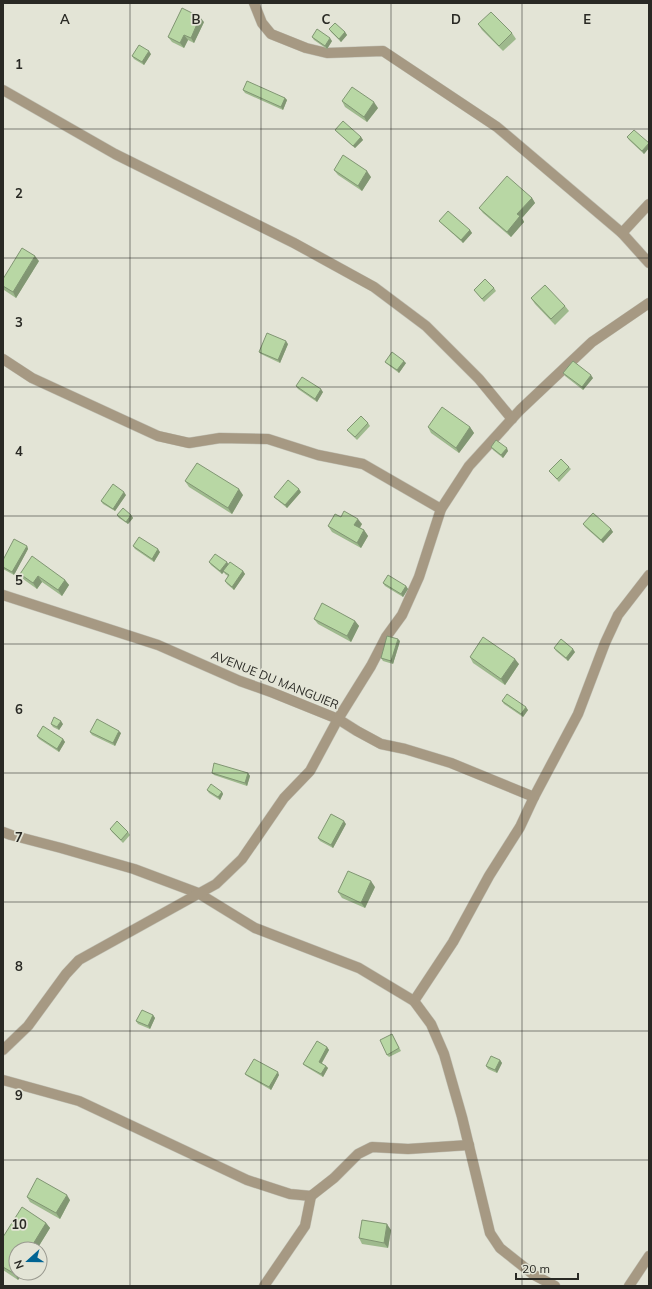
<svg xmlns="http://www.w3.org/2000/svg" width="652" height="1289" viewBox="0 0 652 1289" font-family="Mulish,sans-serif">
<rect width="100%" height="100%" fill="#e3e4d6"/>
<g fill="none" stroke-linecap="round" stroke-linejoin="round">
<!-- minor casing -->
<g stroke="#c2c2b6" stroke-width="11">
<g id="minor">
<polyline points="254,3 262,23 271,34 306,48 327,53 383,51 497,127 622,233 649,263"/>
<polyline points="3,90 115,154 294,243 374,287 426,326 479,379 512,419"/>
<polyline points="622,233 649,204"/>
<polyline points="3,359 32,378 158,436 189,443 220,438 268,439 318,455 363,464 441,509"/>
<polyline points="3,595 158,645 240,681 271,692 338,719 357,731 381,744 405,749 451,763 534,797"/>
<polyline points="3,832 11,835 61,848 134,869 198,893 255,928 359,968 414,1001 431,1024 444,1054 462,1117 490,1233 500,1248 534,1275 555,1286"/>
<polyline points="414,1001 453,942 489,876 520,827 534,797 578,714 605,643 618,615 649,575"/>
<polyline points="3,1050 28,1026 66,974 79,960 216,884 242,859 284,798 310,771 338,719 371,666 386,637 402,615 419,577 441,509 469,466 520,410 592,342 649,303"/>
<polyline points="3,1080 79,1101 247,1180 290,1194 311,1196 334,1178 358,1154 372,1147 408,1149 469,1145"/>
<polyline points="264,1286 305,1226 311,1196"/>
<polyline points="629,1286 649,1256"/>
</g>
</g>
<!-- minor -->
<use href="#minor" stroke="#a69983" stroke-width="10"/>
</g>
<!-- wall -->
<g fill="#9eb98d">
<polygon points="204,22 194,43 188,40 184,48 172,42 168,37"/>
<polygon points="478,24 512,33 516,39 503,51 482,30"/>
<polygon points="329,29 345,32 347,35 341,42 331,32"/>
<polygon points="312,37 332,41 327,49 314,40"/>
<polygon points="151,54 144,65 134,59 132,56"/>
<polygon points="243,90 285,98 287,100 283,110 245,93"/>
<polygon points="342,101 378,108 367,122 345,107"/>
<polygon points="335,130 361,137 363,140 355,148 337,132"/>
<polygon points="627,137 649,143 649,148 644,154 629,140"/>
<polygon points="334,170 371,177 362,191 338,175"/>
<polygon points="532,198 535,203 522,218 524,222 511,237 483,213 479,208"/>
<polygon points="439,221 470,230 472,233 463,243 441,223"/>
<polygon points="39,261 16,298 4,290 3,288 3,279"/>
<polygon points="494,288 496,291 484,302 474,290"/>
<polygon points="531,298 565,306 569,311 555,325 535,304"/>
<polygon points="288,344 280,363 261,354 259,352"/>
<polygon points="385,362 406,363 399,373 387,364"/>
<polygon points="563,373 593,378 583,390 565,376"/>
<polygon points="296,386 323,392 317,402 298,389"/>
<polygon points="368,423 370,426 357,440 347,430"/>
<polygon points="428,427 470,427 474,433 459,453 431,433"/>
<polygon points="491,447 508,451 503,458 493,450"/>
<polygon points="569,467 571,469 559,482 549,471"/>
<polygon points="185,481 243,495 232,514 189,487"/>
<polygon points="301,492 287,508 276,499 274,497"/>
<polygon points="126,495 115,511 103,504 101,501"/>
<polygon points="117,515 131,515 133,518 128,524 119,518"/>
<polygon points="341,517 362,524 360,528 364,530 368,536 361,548 332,532 328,526"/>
<polygon points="583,524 611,529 613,532 603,543 585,527"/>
<polygon points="27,546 28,549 14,575 3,569 3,560"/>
<polygon points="133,546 160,552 154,562 135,549"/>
<polygon points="209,562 228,564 243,571 245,574 234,590 227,584 225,581 228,576 225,574 224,572 222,574 211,565"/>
<polygon points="20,574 65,580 69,585 62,596 42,582 37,589 23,579"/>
<polygon points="383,583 406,586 408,589 403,597 385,586"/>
<polygon points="314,619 355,621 359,626 351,642 318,624"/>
<polygon points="400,641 393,664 383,661 381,658"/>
<polygon points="554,648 575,652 568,661 556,651"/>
<polygon points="470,657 519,664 505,685 473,663"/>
<polygon points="502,701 528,710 523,717 504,704"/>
<polygon points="51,724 63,724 59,730 53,727"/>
<polygon points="90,732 121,733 115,746 92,735"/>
<polygon points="37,736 63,739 65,742 59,752 39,739"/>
<polygon points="212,773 248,773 250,776 247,786 214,775"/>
<polygon points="207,790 222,792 223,794 220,800 209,793"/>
<polygon points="346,824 333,848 320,841 318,838"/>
<polygon points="110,829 128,832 130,835 123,843 112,832"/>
<polygon points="375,887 365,908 342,898 338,892"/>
<polygon points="153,1015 155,1018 150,1029 138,1024 136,1021"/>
<polygon points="392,1034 401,1051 389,1057 387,1055"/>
<polygon points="327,1047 329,1050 322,1063 328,1068 323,1077 305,1066 303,1064"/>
<polygon points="500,1060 502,1063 497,1073 488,1069 486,1066"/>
<polygon points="245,1074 279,1075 271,1090 247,1076"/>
<polygon points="27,1197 70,1200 60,1219 30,1202"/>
<polygon points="46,1223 50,1228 18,1280 3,1270 3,1237"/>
<polygon points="391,1230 388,1248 362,1244 359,1238"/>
</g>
<!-- shaded-wall -->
<g fill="#819673">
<polygon points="200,17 204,22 194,43 191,38"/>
<polygon points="345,32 347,35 341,42 339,39"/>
<polygon points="184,35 188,40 184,48 180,43"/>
<polygon points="330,38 332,41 327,49 325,46"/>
<polygon points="149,51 151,54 144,65 142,62"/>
<polygon points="285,98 287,100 283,110 281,107"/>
<polygon points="374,102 378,108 367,122 364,117"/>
<polygon points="361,137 363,140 355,148 353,146"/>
<polygon points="649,143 649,148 644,154 642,151"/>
<polygon points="367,171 371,177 362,191 358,186"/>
<polygon points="532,198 535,203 522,218 524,222 511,237 507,232 517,214"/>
<polygon points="470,230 472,233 463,243 461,240"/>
<polygon points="35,256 39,261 16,298 13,292"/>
<polygon points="286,341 288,344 280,363 278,360"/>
<polygon points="404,361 406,363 399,373 397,370"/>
<polygon points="591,375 593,378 583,390 582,387"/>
<polygon points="321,389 323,392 317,402 315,399"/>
<polygon points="470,427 474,433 459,453 456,448"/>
<polygon points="507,448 508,451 503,458 501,455"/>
<polygon points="239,489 243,495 232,514 228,508"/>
<polygon points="299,489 301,492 287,508 285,505"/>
<polygon points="124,492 126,495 115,511 113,509"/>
<polygon points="131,515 133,518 128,524 126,522"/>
<polygon points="358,519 362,524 358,530 354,525"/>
<polygon points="611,529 613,532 603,543 601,540"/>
<polygon points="364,530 368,536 361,548 357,543"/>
<polygon points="27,546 28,549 14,575 12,572"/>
<polygon points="158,549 160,552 154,562 152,559"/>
<polygon points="227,562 229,565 222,574 220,571"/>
<polygon points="243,571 245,574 234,590 232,587"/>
<polygon points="38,576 42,582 37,589 33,583"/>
<polygon points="65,580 69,585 62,596 58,590"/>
<polygon points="406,586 408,589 403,597 401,594"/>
<polygon points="355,621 359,626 351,642 347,636"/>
<polygon points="398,639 400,641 393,664 391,661"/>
<polygon points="573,649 575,652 568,661 566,658"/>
<polygon points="515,659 519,664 505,685 501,679"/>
<polygon points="526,707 528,710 523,717 521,714"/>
<polygon points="61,721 63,724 59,730 57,727"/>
<polygon points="119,731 121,733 115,746 113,743"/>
<polygon points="63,739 65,742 59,752 57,749"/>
<polygon points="248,773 250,776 247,786 245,783"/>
<polygon points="222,792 223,794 220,800 218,797"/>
<polygon points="344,821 346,824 333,848 331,845"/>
<polygon points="371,881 375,887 365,908 361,903"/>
<polygon points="153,1015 155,1018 150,1029 148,1026"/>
<polygon points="327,1047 329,1050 321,1064 319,1062"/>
<polygon points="500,1060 502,1063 497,1073 495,1070"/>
<polygon points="326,1066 328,1068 323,1077 321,1074"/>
<polygon points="278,1072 279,1075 271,1090 269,1087"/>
<polygon points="67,1195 70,1200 60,1219 56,1213"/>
<polygon points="46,1223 50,1228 37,1249 30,1249"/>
<polygon points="387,1224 391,1230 388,1248 384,1243"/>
<polygon points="16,1272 16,1273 23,1273 18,1280 15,1274"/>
</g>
<!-- building -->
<g fill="#b8d7a4" stroke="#819673">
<polygon points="182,8 200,17 191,38 184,35 180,43 168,37"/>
<polygon points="491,12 512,33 499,46 478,24"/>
<polygon points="335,23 345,32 339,39 329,29"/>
<polygon points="317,29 330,38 325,46 312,37"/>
<polygon points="139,45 149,51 142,62 132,56"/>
<polygon points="247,81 285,98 281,107 243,90"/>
<polygon points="352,87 374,102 364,117 342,101"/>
<polygon points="343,121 361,137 353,146 335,130"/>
<polygon points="634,130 649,143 642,151 627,137"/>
<polygon points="343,155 367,171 358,186 334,170"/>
<polygon points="507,176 532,198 517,214 520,216 507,232 479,208"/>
<polygon points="448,211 470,230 461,240 439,221"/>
<polygon points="22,248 35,256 13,292 3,286 3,279"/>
<polygon points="485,279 494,288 482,299 474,290"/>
<polygon points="545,285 565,306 551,319 531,298"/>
<polygon points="267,333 286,341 278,360 259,352"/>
<polygon points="392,352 404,361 397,370 385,362"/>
<polygon points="573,361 591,375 582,387 563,373"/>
<polygon points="302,377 321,389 315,399 296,386"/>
<polygon points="442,407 470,427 456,448 428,427"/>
<polygon points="361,416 368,423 355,437 347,430"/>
<polygon points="496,440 507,448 501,455 491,447"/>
<polygon points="561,459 569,467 557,479 549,471"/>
<polygon points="197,463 239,489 228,508 185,481"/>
<polygon points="288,480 299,489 285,505 274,497"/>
<polygon points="113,484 124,492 113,509 101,501"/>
<polygon points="123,508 131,515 126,522 117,515"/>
<polygon points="344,511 358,519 354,525 364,530 357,543 328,526 335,514 341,517"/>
<polygon points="593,513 611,529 601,540 583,524"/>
<polygon points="139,537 158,549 152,559 133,546"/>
<polygon points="14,539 27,546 12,572 3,567 3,560"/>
<polygon points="215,554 227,562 220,571 209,562"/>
<polygon points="32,556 65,580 58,590 38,576 33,583 20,574"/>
<polygon points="230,562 243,571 232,587 225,581 229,575 223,571"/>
<polygon points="388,575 406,586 401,594 383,583"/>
<polygon points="322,603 355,621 347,636 314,619"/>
<polygon points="387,636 398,639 391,661 381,658"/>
<polygon points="483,637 515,659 501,679 470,657"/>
<polygon points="561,639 573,649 566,658 554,648"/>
<polygon points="507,694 526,707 521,714 502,701"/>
<polygon points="54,717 61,721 57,727 51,724"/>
<polygon points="97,719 119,731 113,743 90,732"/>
<polygon points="43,726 63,739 57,749 37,736"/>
<polygon points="214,763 248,773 245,783 212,773"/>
<polygon points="211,784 222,792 218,797 207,790"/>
<polygon points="331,814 344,821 331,845 318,838"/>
<polygon points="117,821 128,832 121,840 110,829"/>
<polygon points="348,871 371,881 361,903 338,892"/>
<polygon points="142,1010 153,1015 148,1026 136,1021"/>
<polygon points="392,1034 399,1048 387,1055 380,1040"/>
<polygon points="317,1041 327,1047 319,1062 326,1066 321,1074 303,1064"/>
<polygon points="491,1056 500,1060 495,1070 486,1066"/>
<polygon points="254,1059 278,1072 269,1087 245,1074"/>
<polygon points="37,1178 67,1195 56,1213 27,1197"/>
<polygon points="22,1207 46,1223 30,1249 16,1249 16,1272 15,1274 3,1267 3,1237"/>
<polygon points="362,1220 387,1224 384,1243 359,1238"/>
</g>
<!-- grid -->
<path fill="none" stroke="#292924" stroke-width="1" stroke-opacity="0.55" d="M130,3v1283M261,3v1283M391,3v1283M522,3v1283M3,129h646M3,258h646M3,387h646M3,516h646M3,644h646M3,773h646M3,902h646M3,1031h646M3,1160h646"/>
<g text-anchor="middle" stroke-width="3.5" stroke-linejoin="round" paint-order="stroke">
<!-- street labels -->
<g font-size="12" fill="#292924" stroke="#e3e4d6">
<text transform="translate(275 680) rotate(22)" y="4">AVENUE DU MANGUIER</text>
</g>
</g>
<g font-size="13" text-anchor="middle" font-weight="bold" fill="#292924" stroke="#e3e4d6" stroke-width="3.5" stroke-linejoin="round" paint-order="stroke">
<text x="65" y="24">A</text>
<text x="196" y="24">B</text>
<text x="326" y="24">C</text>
<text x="456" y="24">D</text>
<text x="587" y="24">E</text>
<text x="19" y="69">1</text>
<text x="19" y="198">2</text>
<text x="19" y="327">3</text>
<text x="19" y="456">4</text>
<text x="19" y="585">5</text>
<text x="19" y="714">6</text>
<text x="19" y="842">7</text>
<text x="19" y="971">8</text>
<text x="19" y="1100">9</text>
<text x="19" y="1229">10</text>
</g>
<!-- border -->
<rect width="652" height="1289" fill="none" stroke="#292924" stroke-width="8"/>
<!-- north arrow -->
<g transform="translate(28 1261) rotate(249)"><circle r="19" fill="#e3e4d6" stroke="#99998f"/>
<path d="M0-3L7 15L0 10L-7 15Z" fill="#006493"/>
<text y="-6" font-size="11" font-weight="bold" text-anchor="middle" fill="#292924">N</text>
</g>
<!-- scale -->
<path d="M516 1273v6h62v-6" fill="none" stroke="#292924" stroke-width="2"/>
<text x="522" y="1273" font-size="12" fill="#292924" stroke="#e3e4d6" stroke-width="3" paint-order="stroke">20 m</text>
</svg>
